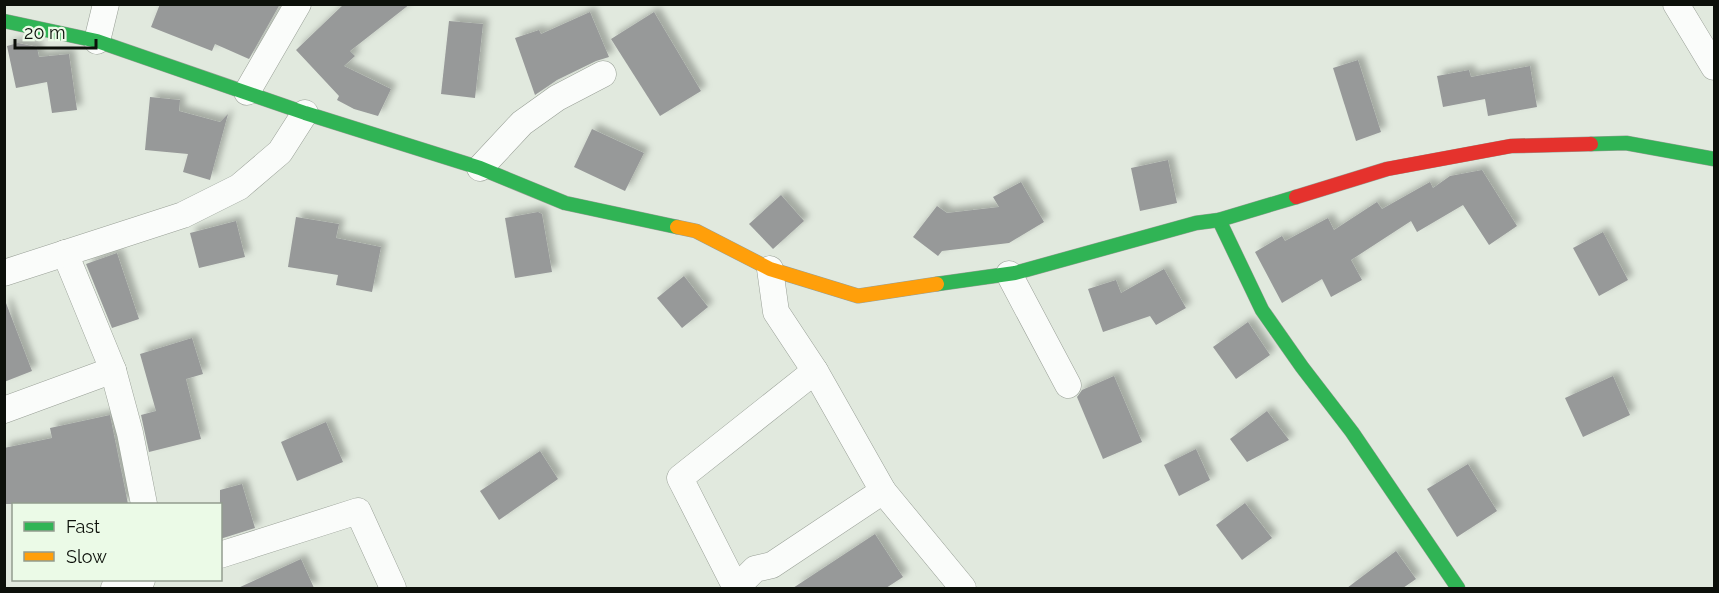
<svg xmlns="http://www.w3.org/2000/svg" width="1719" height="593" viewBox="0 0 1719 593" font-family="Raleway,sans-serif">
<defs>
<filter id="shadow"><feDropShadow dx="5.5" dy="-5.5" stdDeviation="3" flood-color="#0004"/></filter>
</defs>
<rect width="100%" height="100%" fill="#e1e9de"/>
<!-- building -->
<g fill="#979999" filter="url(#shadow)">
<polygon points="160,4 280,4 249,59 215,44 212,51 151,27"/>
<polygon points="344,4 410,4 350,51 355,56 344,66 391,89 378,116 354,109 337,100 339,96 296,50"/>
<polygon points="590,12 609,57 596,61 557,80 535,95 515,38 539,30 541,34"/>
<polygon points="654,12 701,91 660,116 611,39"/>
<polygon points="449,21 483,24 475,98 441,94"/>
<polygon points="18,43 37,47 39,57 69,54 77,110 52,113 47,82 16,88 7,46"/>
<polygon points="1358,60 1381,132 1356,141 1333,68"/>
<polygon points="1530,66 1537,107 1488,116 1485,99 1443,107 1437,76 1469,70 1471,77"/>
<polygon points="150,97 180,100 179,111 220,122 228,114 210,180 183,172 188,154 145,150"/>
<polygon points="592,129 644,153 625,191 574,167"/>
<polygon points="1168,160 1177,203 1140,211 1131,168"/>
<polygon points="1482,170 1517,226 1489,245 1463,205 1417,232 1411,221 1351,260 1362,280 1331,297 1322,279 1282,303 1255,252 1282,236 1285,241 1328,218 1334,230 1377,202 1382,209 1430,182 1433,188 1450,176"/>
<polygon points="1021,182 1044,222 1009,243 942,251 938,256 913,237 937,206 947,213 999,207 993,197"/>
<polygon points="781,195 804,221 773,249 749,224"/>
<polygon points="538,212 542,214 552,272 515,278 505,218"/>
<polygon points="296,217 339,224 336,238 381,247 372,292 336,285 338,275 288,267"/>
<polygon points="236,221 245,257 199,268 190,233"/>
<polygon points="1603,232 1628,280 1599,296 1573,248"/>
<polygon points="117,253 139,319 112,328 86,264"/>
<polygon points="1164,269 1186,308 1156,325 1150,316 1103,332 1088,289 1116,280 1121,293"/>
<polygon points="684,276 708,307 682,328 657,298"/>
<polygon points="4,303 6,303 32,371 4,382"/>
<polygon points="1248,322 1270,355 1236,379 1213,347"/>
<polygon points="192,338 203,374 186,379 201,439 149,452 141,415 156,411 140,354"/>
<polygon points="1114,376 1142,442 1103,459 1077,397 1082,390"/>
<polygon points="1613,376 1630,415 1583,437 1565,398"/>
<polygon points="1267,411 1289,440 1247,462 1230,439"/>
<polygon points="110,415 128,504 4,504 4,448 52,438 50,428"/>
<polygon points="326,422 343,462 297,481 281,442"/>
<polygon points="1196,449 1210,480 1179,496 1164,465"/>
<polygon points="540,451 558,479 499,520 480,491"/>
<polygon points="1468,464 1497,511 1457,537 1427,489"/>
<polygon points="242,484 255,528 220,539 220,490"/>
<polygon points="1245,503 1272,538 1242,560 1216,525"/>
<polygon points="875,534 903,577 886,588 793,588"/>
<polygon points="1396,551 1416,579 1403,588 1347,588"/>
<polygon points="301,559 314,588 238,588"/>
</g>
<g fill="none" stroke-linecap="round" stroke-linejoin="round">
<!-- street casing -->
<g stroke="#989f96" stroke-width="27">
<g id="street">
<polyline points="1676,4 1714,67"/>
<polyline points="97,41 106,4"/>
<polyline points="247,92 298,4"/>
<polyline points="480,168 522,123 557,98 603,74"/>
<polyline points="65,253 113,370 130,433 144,504"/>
<polyline points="770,269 776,312 815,371 883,491 963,588"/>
<polyline points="4,273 183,215 239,187 280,152 305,113"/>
<polyline points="1009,274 1068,385"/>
<polyline points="4,410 113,370"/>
<polyline points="220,555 358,511 393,588"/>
<polyline points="114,588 142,580"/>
<polyline points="736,588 680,478 815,371"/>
<polyline points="736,588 755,569 772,565 883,491"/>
</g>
</g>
<!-- fast casing -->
<g stroke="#989f96" stroke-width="15">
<g id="fast">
<polyline points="4,21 97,41 305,113 480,168 565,203 677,227"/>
<polyline points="1591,144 1626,143 1714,159"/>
<polyline points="1219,220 1262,310 1302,367 1352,432 1458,588"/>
<polyline points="937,284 1015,273 1196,223 1219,220 1296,197"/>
</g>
</g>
<!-- slow casing -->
<g stroke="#989f96" stroke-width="15">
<polyline id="slow" points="677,227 696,231 770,269 858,296 937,284"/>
</g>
<!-- jam casing -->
<g stroke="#989f96" stroke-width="15">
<polyline id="jam" points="1296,197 1387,169 1511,146 1591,144"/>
</g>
<!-- street -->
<use href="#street" stroke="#fafcfa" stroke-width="26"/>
<!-- fast -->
<use href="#fast" stroke="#30b455" stroke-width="14"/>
<!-- slow -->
<use href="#slow" stroke="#ff9f0a" stroke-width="14"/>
<!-- jam -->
<use href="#jam" stroke="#e5322d" stroke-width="14"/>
</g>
<!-- border -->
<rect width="1719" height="593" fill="none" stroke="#0c100a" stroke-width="12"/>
<!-- legend -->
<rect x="12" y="503" width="210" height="78" fill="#ebfae7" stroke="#929c8f" stroke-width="1.5"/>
<rect x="24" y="522" width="30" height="9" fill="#30b455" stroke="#929c8f" stroke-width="1.5"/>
<text x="66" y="533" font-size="18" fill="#0c100a">Fast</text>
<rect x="24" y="552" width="30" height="9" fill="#ff9f0a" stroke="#929c8f" stroke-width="1.5"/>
<text x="66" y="563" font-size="18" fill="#0c100a">Slow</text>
<!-- scale -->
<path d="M15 39v9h81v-9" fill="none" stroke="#0c100a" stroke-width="3"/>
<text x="24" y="39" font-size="18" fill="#0c100a" stroke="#ebfae7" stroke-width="4.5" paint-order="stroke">20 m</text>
</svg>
